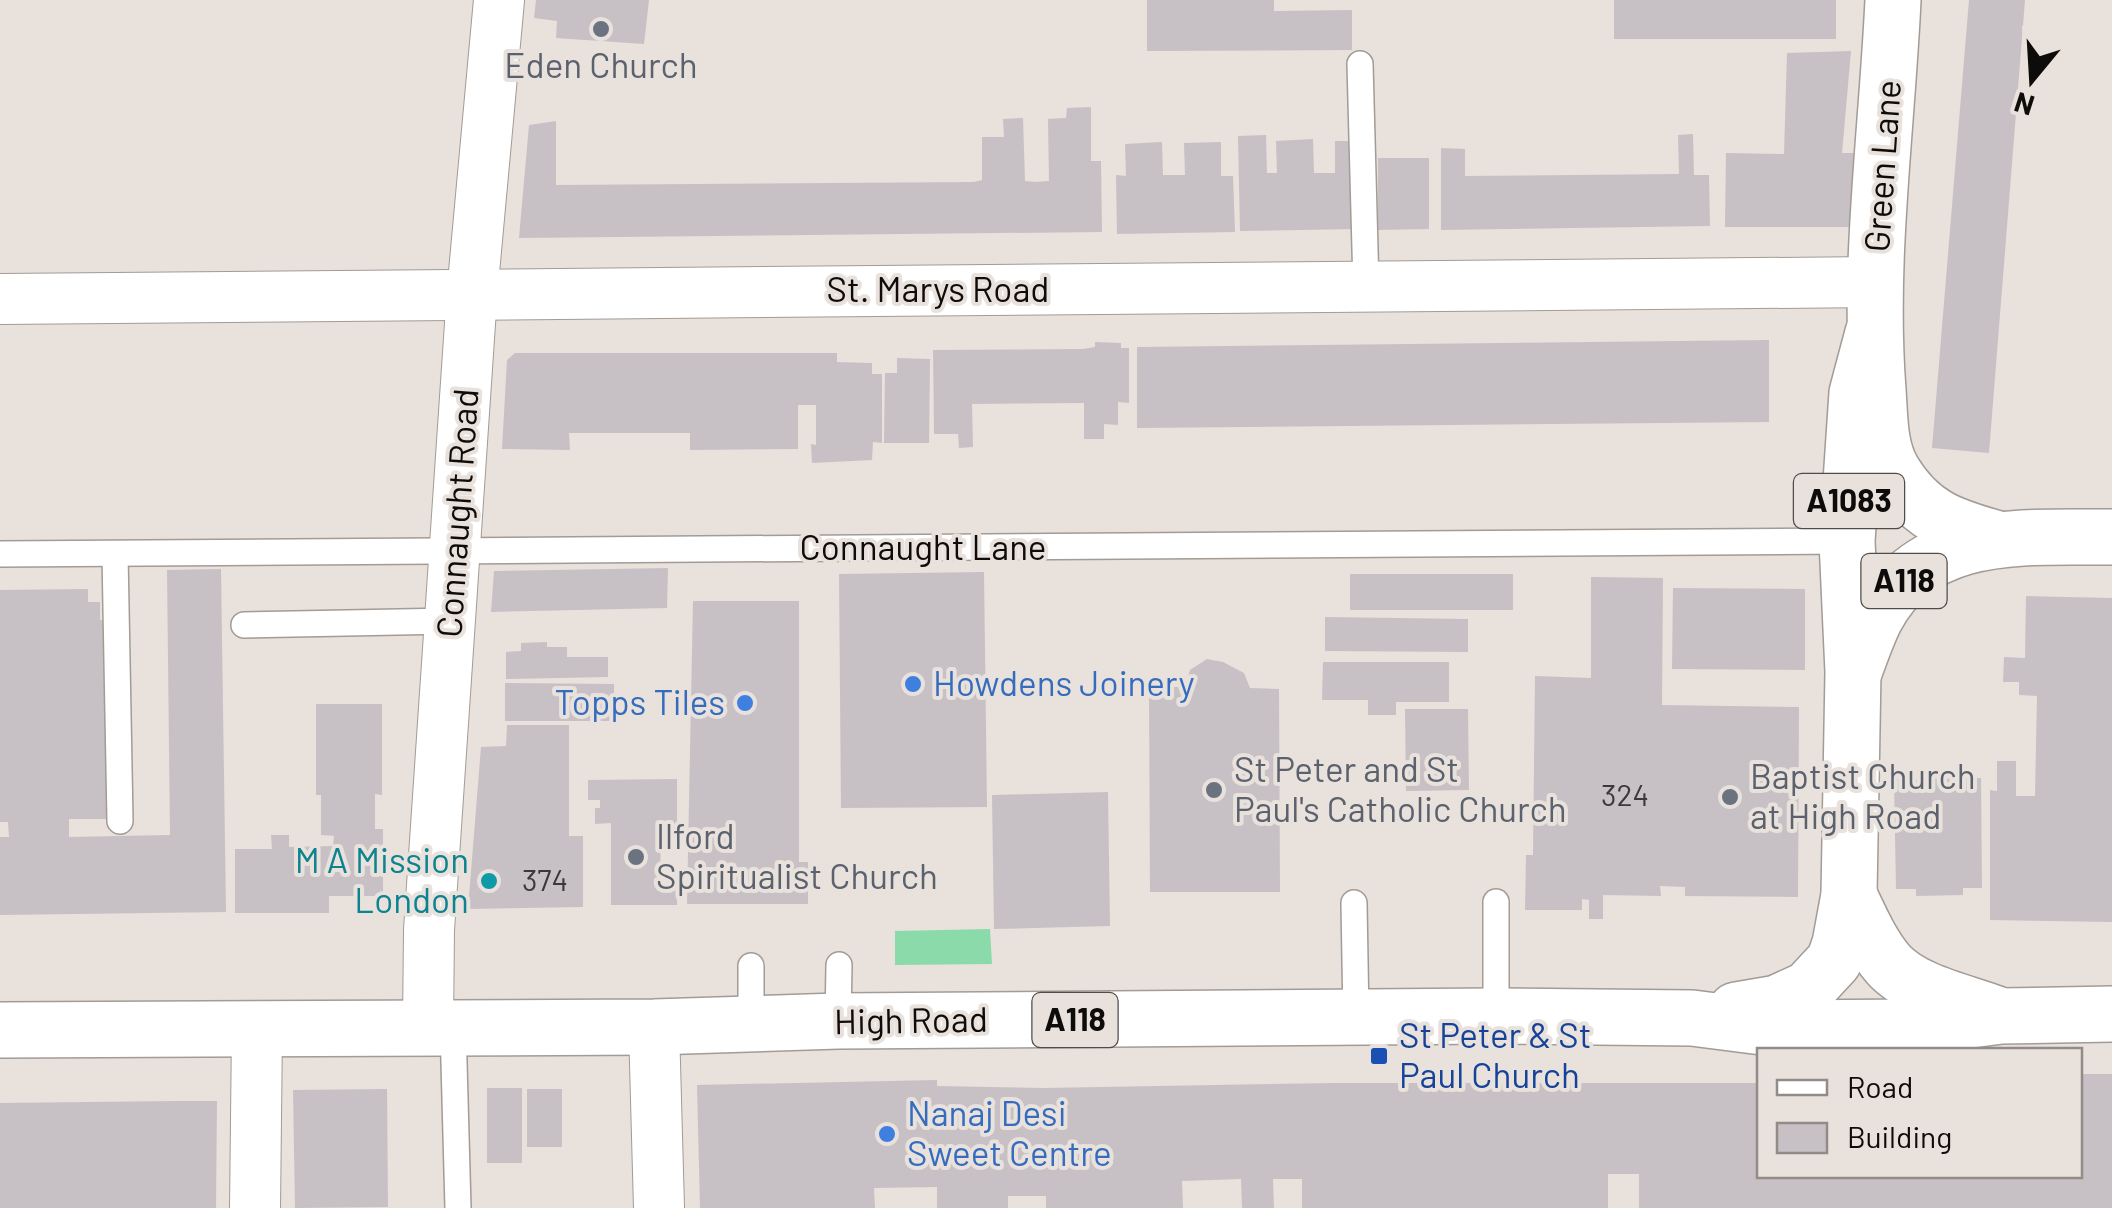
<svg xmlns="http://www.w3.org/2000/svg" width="2112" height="1208" viewBox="0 0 2112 1208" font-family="Barlow,sans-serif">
<rect width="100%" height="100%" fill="#e8e1dc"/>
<!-- green -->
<polygon fill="#8bdaa9" points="990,929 992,964 895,965 895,931"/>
<!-- building -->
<g fill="#c7c1c6">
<polygon points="536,0 649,0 644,44 556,38 557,21 534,18"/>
<polygon points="1147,0 1274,0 1274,11 1352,10 1352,50 1147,51"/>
<rect x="1614" y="0" width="222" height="39"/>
<polygon points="1969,0 2025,0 1989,453 1932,448"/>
<polygon points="1851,51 1842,153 1861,153 1857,227 1725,227 1726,153 1784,154 1787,53"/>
<polygon points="1091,107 1091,161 1101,161 1102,232 519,238 529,125 556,121 556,185 974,182 982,180 982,137 1004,137 1003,119 1023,118 1025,181 1035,182 1049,181 1048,119 1066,118 1067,108"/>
<polygon points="1693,134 1694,175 1709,175 1710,226 1441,230 1441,148 1465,149 1465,176 1679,174 1678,135"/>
<polygon points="1266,135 1267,173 1277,173 1276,141 1313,139 1314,173 1335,173 1335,141 1353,141 1356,229 1240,231 1238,136"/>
<polygon points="1162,142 1163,175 1185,175 1184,143 1221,142 1221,176 1233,176 1235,232 1117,234 1116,175 1126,176 1125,144"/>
<polygon points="1378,158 1429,158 1429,229 1378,230"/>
<polygon points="1769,340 1769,422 1137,428 1137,347"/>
<polygon points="1095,342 1121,343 1121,348 1129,348 1129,403 1118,402 1118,425 1104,424 1104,439 1084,439 1084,403 972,404 973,447 959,448 958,434 934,434 933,350 1083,349 1095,347"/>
<polygon points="515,353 837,353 837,362 872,363 872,374 882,374 882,443 873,442 872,460 812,463 811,444 816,445 816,405 798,405 798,449 690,450 690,433 569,433 570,450 502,449 507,360"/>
<polygon points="897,358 930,359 929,443 884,443 885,373 897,373"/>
<polygon points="668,568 667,608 491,612 494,571"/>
<polygon points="221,569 226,912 0,915 0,837 9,837 8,822 0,822 0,590 88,589 88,602 100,602 100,620 106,620 108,819 69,819 69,837 170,835 167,570"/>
<polygon points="984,572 987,807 841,808 839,574"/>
<rect x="1350" y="574" width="163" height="36"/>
<polygon points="1591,577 1663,578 1662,705 1799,707 1798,897 1685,896 1685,887 1660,886 1661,896 1603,895 1603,919 1589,919 1589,900 1582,899 1582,910 1525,910 1526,855 1533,855 1535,676 1591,678"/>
<polygon points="1673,588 1805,589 1805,670 1672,669"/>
<polygon points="2026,596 2112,598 2112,922 1990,920 1990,790 1997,791 1997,761 2016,761 2016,796 2035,796 2037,696 2019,695 2019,682 2003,682 2004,657 2025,658"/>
<polygon points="693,601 799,601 799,862 808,862 808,904 687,904"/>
<polygon points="1325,617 1468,619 1468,652 1325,651"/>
<polygon points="547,642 547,647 567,647 567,657 608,657 608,677 506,679 506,652 521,651 521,643"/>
<polygon points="1207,659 1223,662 1244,673 1250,688 1279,689 1280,892 1150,892 1149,687 1185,687 1190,670"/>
<polygon points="1323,662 1449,662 1449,702 1396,702 1396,715 1368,715 1368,700 1322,700"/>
<polygon points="505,683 614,684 614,721 505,721"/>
<polygon points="316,704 382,704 382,795 375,794 375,829 383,829 383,896 329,896 329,913 235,913 235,849 272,849 271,835 289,835 289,847 333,846 334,836 321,835 321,795 316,795"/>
<polygon points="1405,709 1468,709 1469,790 1406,791"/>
<polygon points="507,725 569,725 569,836 583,836 583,907 468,909 481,747 506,746"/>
<polygon points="1981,778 1982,888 1963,888 1963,895 1916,896 1916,889 1896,889 1894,779"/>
<polygon points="677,779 677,824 661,824 660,890 677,889 677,905 611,905 611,823 595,824 595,808 600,808 600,800 588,800 588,780"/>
<polygon points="1108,792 1110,926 994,929 992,795"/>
<polygon points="2080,1074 2112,1074 2112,1208 1639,1208 1639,1174 1608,1174 1608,1208 1302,1208 1302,1179 1273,1179 1274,1208 1242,1208 1241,1179 1182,1181 1183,1208 1046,1208 1046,1196 1008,1196 1008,1208 937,1208 937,1187 874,1188 875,1208 700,1208 697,1085 937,1080 937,1086 1043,1088 1334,1083 1760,1083 1760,1176 2080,1176"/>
<rect x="487" y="1088" width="35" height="75"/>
<polygon points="387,1089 388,1207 295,1208 293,1090"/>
<rect x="527" y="1089" width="35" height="58"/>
<polygon points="177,1101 217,1101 216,1208 0,1208 0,1103"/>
</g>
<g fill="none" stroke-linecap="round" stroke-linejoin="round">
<!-- service casing -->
<g stroke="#a29b96" stroke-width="28">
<g id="service">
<polyline points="1360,64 1366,286"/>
<polyline points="0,554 1847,541"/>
<polyline points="115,554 120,821"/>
<polyline points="244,625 451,621"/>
<polyline points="1496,902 1496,1016"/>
<polyline points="1354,903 1356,1018"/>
<polyline points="751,966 751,1024"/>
<polyline points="838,1021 839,965"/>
<polyline points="453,1026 458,1208"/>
</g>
</g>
<!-- minor casing -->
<g stroke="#a29b96" stroke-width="52">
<g id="minor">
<polyline points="0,299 1876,282"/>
<polyline points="428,1026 429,930 472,294 499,0"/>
<polyline points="654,1027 659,1208"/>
<polyline points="255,1208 257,1030"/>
</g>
</g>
<!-- primary casing -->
<g stroke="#a29b96" stroke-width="58">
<g id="primary">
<path d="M1893,0c-6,129 -25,261 -15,390 2,27 1,58 15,81 27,45 58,55 105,68"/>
<path d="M1855,669c6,-16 12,-34 20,-50 49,-93 149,-81 237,-82"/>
<path d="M1849,895c11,23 22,49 39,69 24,27 73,37 106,49"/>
<polyline points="1736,1010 1777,1003 1808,989 1834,961 1840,944 1849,895 1853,672 1847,541 1857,393 1873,333"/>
<polyline points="0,1030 654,1027 838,1021 1496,1016 1692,1018 1770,1028 1918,1027 2001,1016 2112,1014"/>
</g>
</g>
<!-- service -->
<use href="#service" stroke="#fff" stroke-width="25"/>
<!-- minor -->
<use href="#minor" stroke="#fff" stroke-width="50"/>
<!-- primary -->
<use href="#primary" stroke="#fff" stroke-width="55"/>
</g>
<!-- markers -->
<g fill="#6b7280" stroke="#e8e1dc" stroke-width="4">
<circle cx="601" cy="29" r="10"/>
<circle cx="1214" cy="790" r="10"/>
<circle cx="1730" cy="797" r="10"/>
<circle cx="636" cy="857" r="10"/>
</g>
<g fill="#3f7fe0" stroke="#e8e1dc" stroke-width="4">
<circle cx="913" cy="684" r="10"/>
<circle cx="745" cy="703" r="10"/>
<circle cx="887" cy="1134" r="10"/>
</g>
<circle fill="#0f9aa8" stroke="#e8e1dc" stroke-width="4" cx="489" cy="881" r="10"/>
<rect fill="#1a4fb4" stroke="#e8e1dc" stroke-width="4" x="1369" y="1046" width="20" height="20" rx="5"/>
<g text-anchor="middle" stroke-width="8" stroke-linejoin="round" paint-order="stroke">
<!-- number labels -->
<g font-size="30" fill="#3c3939">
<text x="1625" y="806">324</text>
<text x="545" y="891">374</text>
</g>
<!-- shield labels -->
<g fill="#e8e1dc" stroke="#4f4c49" stroke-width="2.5">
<rect x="1794" y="474" width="110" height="54" rx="8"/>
<rect x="1861.5" y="554" width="85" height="54" rx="8"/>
<rect x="1032.5" y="993" width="85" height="54" rx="8"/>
</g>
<g font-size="32" font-weight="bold" fill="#0e0c0a">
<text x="1849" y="512">A1083</text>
<text x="1904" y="592">A118</text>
<text x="1075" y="1031">A118</text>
</g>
<!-- worship labels -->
<g font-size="35" fill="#5b616d" stroke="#e8e1dc" text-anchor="start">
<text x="601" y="78" text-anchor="middle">Eden Church</text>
<text x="1234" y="782">St Peter and St<tspan x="1234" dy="40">Paul's Catholic Church</tspan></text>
<text x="1750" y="789">Baptist Church<tspan x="1750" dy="40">at High Road</tspan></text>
<text x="656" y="849">Ilford<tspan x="656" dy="40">Spiritualist Church</tspan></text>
</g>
<!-- street labels -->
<g font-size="35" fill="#0e0c0a" stroke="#e8e1dc">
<text transform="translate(1883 166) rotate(-86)" y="12">Green Lane</text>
<text x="938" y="302">St. Marys Road</text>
<text transform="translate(458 513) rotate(-86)" y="12">Connaught Road</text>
<text x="923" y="560">Connaught Lane</text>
<text transform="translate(911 1021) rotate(-1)" y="12">High Road</text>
</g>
<!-- shop labels -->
<g font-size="35" fill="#366cbe" stroke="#e8e1dc" text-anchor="start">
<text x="933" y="696">Howdens Joinery</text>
<text x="725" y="715" text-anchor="end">Topps Tiles</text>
<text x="907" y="1126">Nanaj Desi<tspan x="907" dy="40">Sweet Centre</tspan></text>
</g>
<!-- culture labels -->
<g font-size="35" fill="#0d838f" stroke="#e8e1dc" text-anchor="end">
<text x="469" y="873">M A Mission<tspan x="469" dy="40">London</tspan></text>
</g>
<!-- transit labels -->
<g font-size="35" fill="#164399" stroke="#e8e1dc" text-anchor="start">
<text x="1399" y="1048">St Peter &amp; St<tspan x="1399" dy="40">Paul Church</tspan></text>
</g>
</g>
<!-- legend -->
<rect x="1757" y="1048" width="325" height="130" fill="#e8e1dc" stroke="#918c88" stroke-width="2.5"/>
<rect x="1777" y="1080" width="50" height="15" fill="#ffffff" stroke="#918c88" stroke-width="2.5"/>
<text x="1847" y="1098" font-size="30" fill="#0e0c0a">Road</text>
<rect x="1777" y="1123" width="50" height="30" fill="#c7c1c6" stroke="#918c88" stroke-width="2.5"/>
<text x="1847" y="1148" font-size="30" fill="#0e0c0a">Building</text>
<!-- north arrow -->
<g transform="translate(2032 80) rotate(198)" stroke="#e8e1dc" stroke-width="8" paint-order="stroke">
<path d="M0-8L18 38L0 25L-18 38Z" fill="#0e0c0a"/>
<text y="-15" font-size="28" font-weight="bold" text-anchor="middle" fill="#0e0c0a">N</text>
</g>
</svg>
